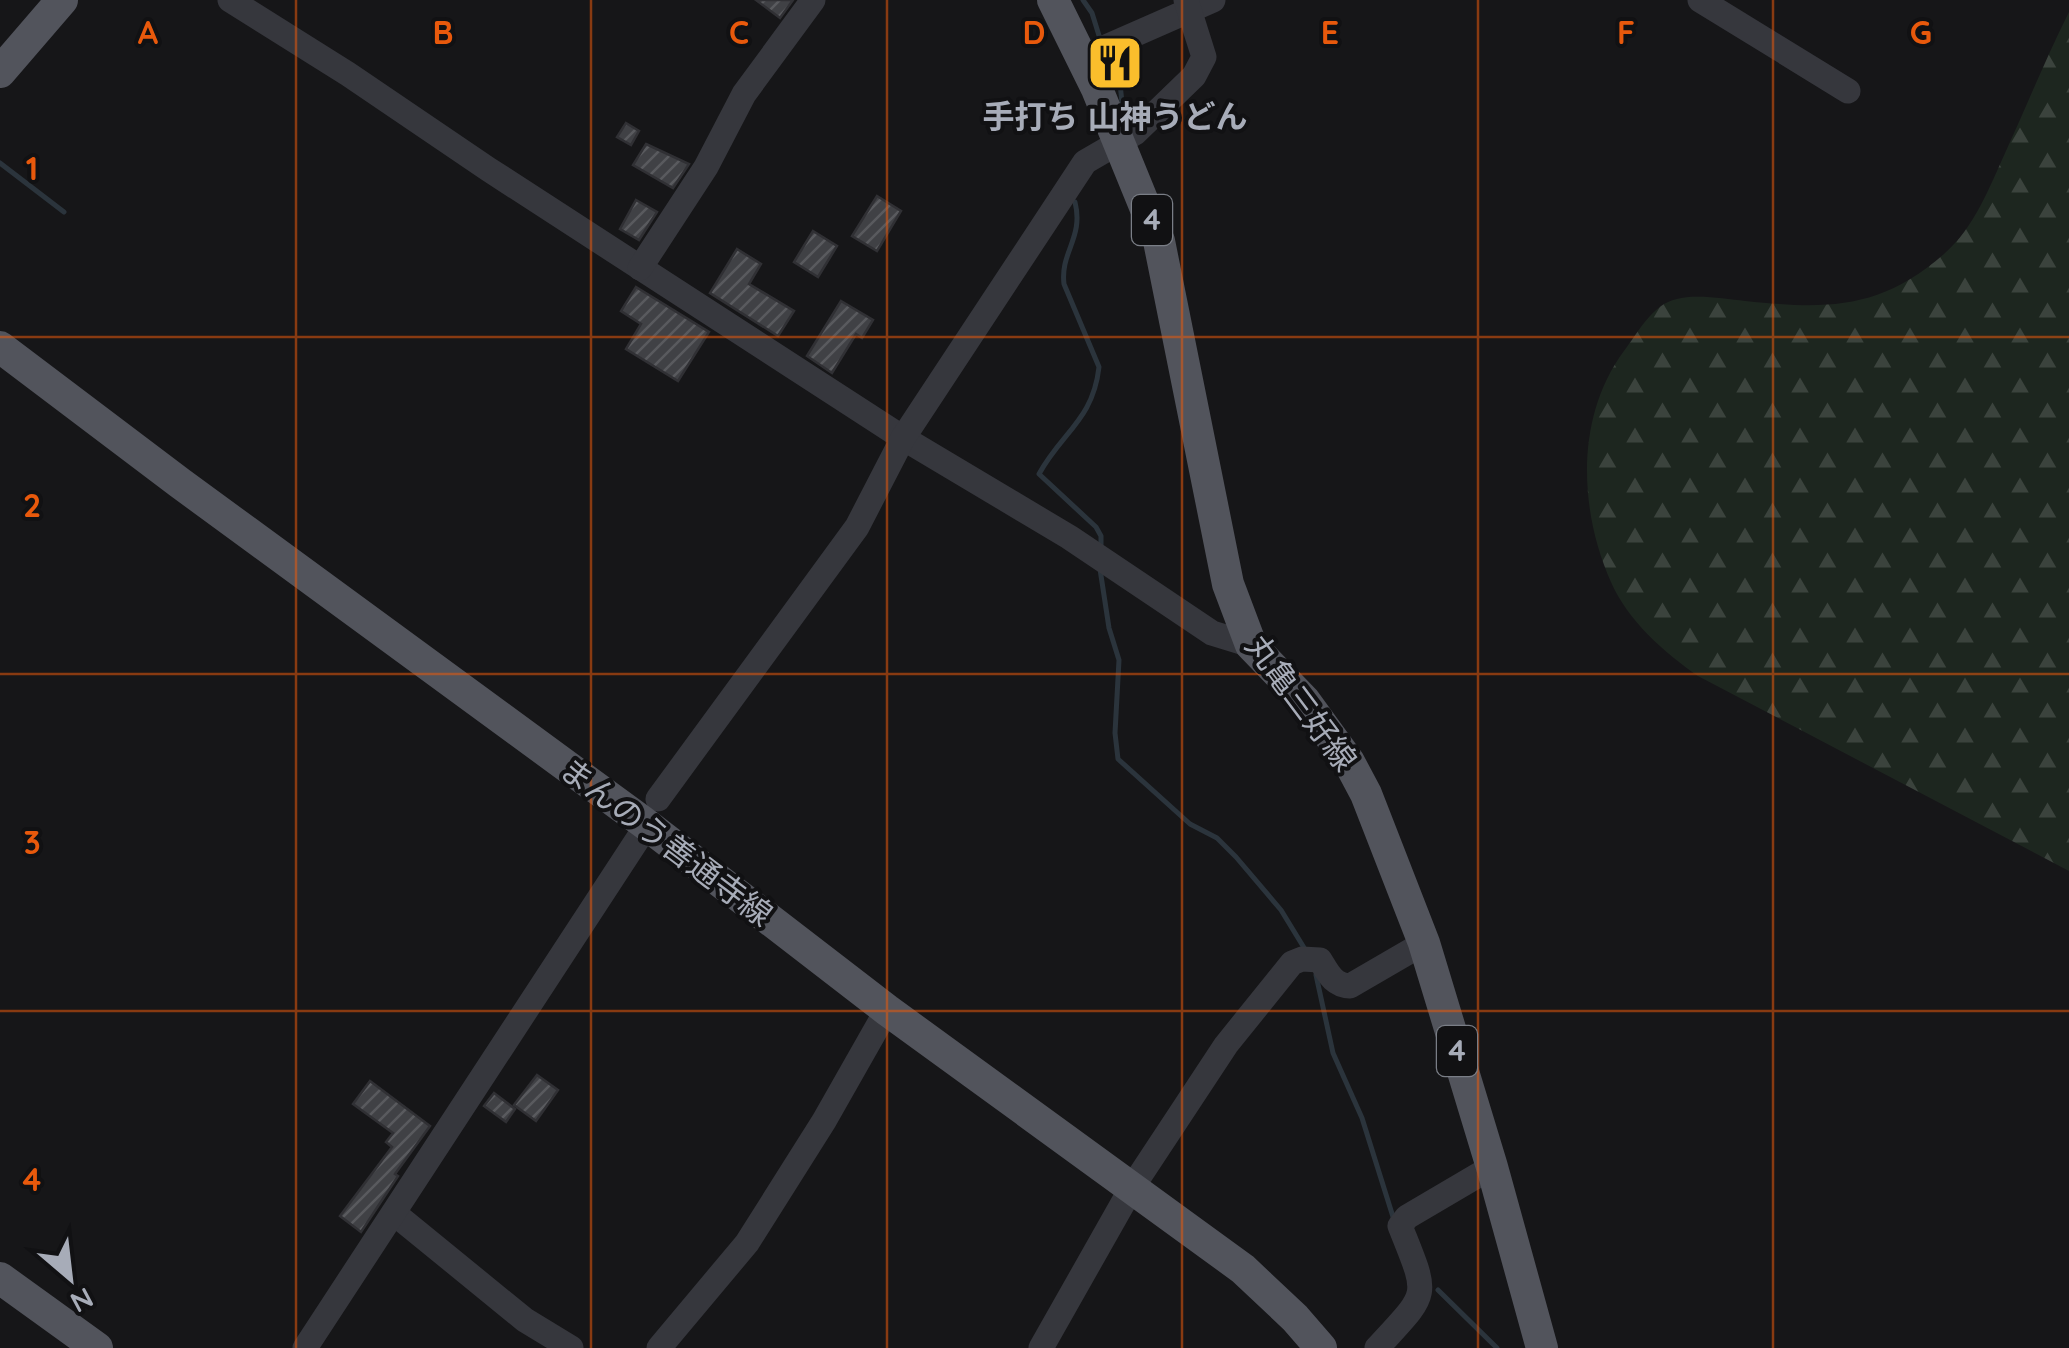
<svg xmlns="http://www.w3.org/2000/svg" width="2069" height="1348" viewBox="0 0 2069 1348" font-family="Quicksand,'Noto Sans JP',sans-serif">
<defs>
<pattern id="forest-firs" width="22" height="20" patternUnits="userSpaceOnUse" patternTransform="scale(2.5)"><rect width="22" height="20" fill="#1d261f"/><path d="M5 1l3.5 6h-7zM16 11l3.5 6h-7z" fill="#3b433d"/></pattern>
<pattern id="building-hatch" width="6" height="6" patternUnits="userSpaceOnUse" patternTransform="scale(2.5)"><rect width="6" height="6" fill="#404145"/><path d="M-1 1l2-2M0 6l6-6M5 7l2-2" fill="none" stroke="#595a5e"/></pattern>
</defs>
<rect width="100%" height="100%" fill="#161618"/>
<!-- forest -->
<path fill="url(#forest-firs)" d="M2069,12v859l-371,-195c-34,-24 -70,-55 -87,-94 -32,-72 -36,-165 13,-231 14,-18 28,-47 53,-52 20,-5 47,0 68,2 80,8 134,10 199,-47 31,-27 45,-66 62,-103 21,-46 40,-93 63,-139z"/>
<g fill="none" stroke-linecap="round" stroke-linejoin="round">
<!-- stream -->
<g stroke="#2b343c" stroke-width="5">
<polyline points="1083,0 1092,13 1101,42"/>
<polyline points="1108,57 1120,83 1123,113"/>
<polyline points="0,163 64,212"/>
<path d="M1075,202c9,36 -15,50 -11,82l35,83c-6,53 -37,65 -60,107l57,53 5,9v12"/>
<polyline points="1100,569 1109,628 1119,660 1115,733 1118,759 1190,824 1217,838 1236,857 1281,910 1306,951"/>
<polyline points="1316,975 1333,1053 1362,1118 1394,1220"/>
<polyline points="1438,1290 1497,1348"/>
</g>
</g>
<!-- building -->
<g fill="url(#building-hatch)" stroke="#303034" stroke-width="2.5">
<polygon points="756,0 793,0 780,18"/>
<polygon points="626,123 639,131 631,145 617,137"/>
<polygon points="646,144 689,164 673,188 633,165"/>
<polygon points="877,196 901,211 877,251 852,236"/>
<polygon points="636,200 657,212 639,240 620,229"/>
<polygon points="813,231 837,246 818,277 794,262"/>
<polygon points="737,249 761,264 749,284 794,311 778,336 710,293"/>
<polygon points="636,287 709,332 678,381 626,349 641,324 621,311"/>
<polygon points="841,301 873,320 862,338 856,334 832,373 807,356"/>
<polygon points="537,1075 558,1090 536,1121 514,1105"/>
<polygon points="370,1081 430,1126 395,1174 398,1176 361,1232 340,1216 392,1147 386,1142 393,1133 353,1104"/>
<polygon points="494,1093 515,1109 506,1122 484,1106"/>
</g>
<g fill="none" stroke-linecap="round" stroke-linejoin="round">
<!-- minor -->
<g stroke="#36373d" stroke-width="25">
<polyline points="230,0 348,74 488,169 903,438 1069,537 1212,633 1251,645"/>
<polyline points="1700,0 1848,91"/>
<polyline points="1081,58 1213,0"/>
<polyline points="640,268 706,167 744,94 813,0"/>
<polyline points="658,799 857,527 903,438 1085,162 1135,133 1194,76 1204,57 1186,0"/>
<polyline points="395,1214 525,1320 571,1348"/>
<polyline points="305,1348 647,825"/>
<polyline points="659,1348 747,1243 824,1121 887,1010"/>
<path d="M1041,1348l90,-159 95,-144 66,-82 10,-4 18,1c8,13 13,25 30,26l74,-43"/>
<path d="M1377,1348c53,-58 52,-49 23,-122l7,-9 85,-50"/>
</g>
<!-- major -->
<g stroke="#52545c" stroke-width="32">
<polyline points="1053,0 1097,89 1159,241 1228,584 1251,645 1304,700 1349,762 1366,794 1424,943 1492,1167 1542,1348"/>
<polyline points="0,72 62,0"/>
<polyline points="0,347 180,483 647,825 887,1010 1243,1269 1295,1318 1321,1348"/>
<polyline points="0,1278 97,1348"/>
</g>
</g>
<!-- grid -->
<path fill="none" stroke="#e8590c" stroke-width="2.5" stroke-opacity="0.55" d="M296,0v1348M591,0v1348M887,0v1348M1182,0v1348M1478,0v1348M1773,0v1348M0,337h2069M0,674h2069M0,1011h2069"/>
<!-- icons -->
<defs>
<g id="restaurant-square" transform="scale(2.875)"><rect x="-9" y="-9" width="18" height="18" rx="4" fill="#fabe2c" stroke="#111113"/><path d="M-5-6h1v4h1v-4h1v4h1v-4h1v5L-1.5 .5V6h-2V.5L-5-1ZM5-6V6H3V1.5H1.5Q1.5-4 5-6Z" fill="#111"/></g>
</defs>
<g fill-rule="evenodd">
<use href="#restaurant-square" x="1115" y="63"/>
</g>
<g text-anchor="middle" stroke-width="8" stroke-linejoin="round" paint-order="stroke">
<!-- shield labels -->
<g fill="#111113" stroke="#7a7e86" stroke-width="2.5">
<rect x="1132" y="195" width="40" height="50" rx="8"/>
<rect x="1437" y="1026" width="40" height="50" rx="8"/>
</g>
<g font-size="30" font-weight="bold" fill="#a7acb8">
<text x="1152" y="230">4</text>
<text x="1457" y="1061">4</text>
</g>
<!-- poi labels -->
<g font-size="32" font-weight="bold" fill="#a7acb8" stroke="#111113">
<text x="1115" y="128">手打ち 山神うどん</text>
</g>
<!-- street labels -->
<g font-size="32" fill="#a7acb8" stroke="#111113">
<text transform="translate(1301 703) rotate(53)" y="11">丸亀三好線</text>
<text transform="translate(666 842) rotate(37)" y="11">まんのう善通寺線</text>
</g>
</g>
<g font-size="32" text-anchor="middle" font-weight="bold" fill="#e8590c" stroke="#111113" stroke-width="8" stroke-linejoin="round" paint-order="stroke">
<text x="148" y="44">A</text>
<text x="443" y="44">B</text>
<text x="739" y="44">C</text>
<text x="1034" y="44">D</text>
<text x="1330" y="44">E</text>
<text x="1626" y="44">F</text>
<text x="1921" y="44">G</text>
<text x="32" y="180">1</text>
<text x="32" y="517">2</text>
<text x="32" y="854">3</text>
<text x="32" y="1191">4</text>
</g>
<!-- north arrow -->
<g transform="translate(70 1278) rotate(152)" stroke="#111113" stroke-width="8" paint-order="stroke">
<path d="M0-8L18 38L0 25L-18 38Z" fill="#a7acb8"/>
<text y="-15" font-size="28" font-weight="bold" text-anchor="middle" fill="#a7acb8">N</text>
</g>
</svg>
